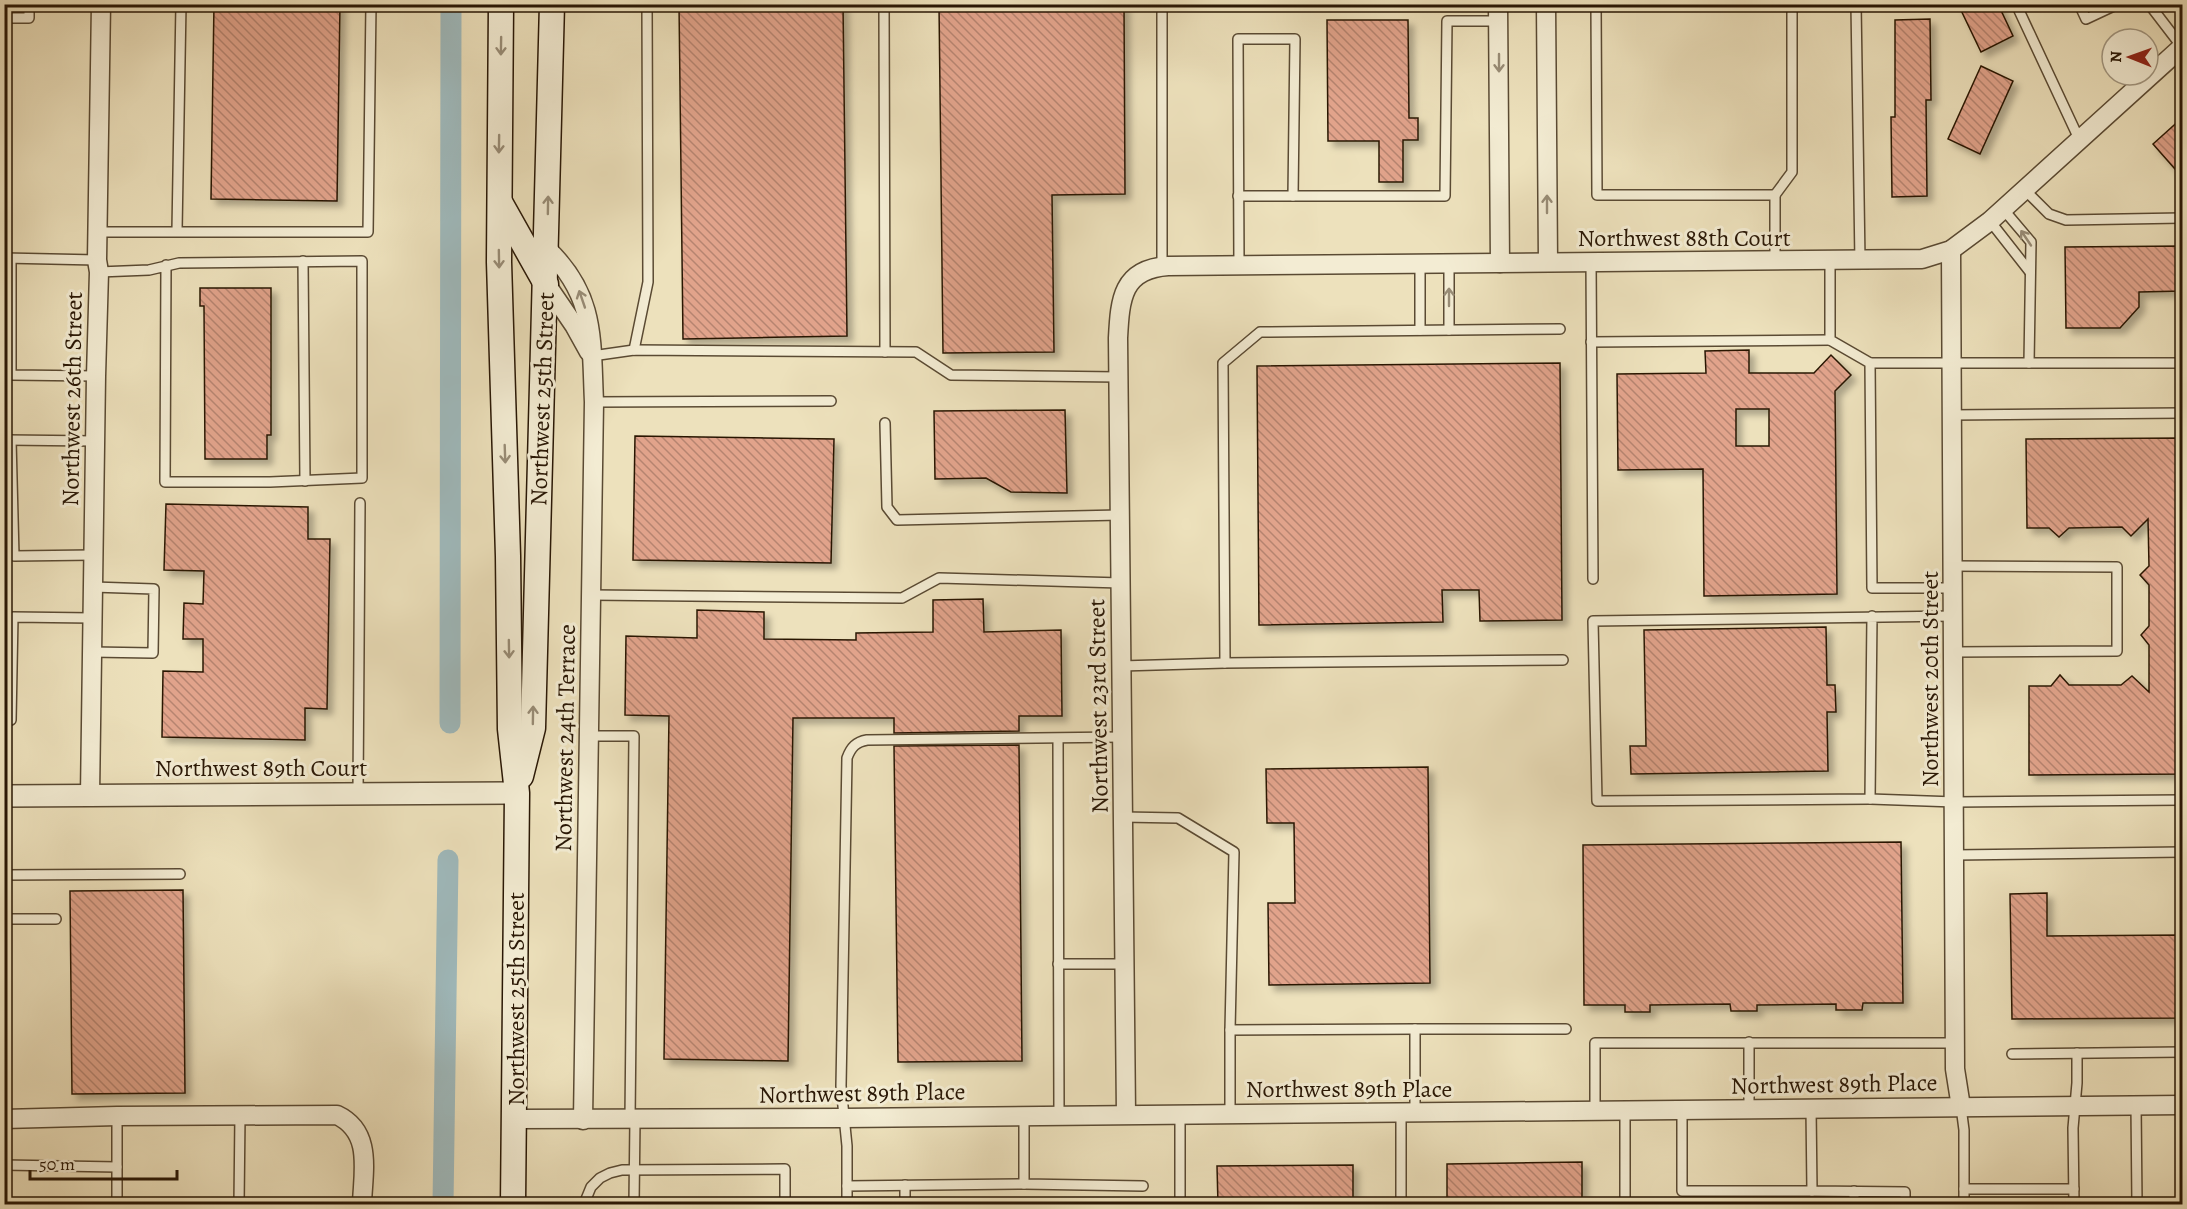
<svg xmlns="http://www.w3.org/2000/svg" width="2187" height="1209" viewBox="0 0 2187 1209" font-family="Alegreya,serif">
<defs>
<pattern id="building-back-hatch" width="6" height="6" patternUnits="userSpaceOnUse" patternTransform="scale(1.5)"><rect width="6" height="6" fill="#e1a38b"/><path d="M-1 5l2 2M0 0l6 6M5-1l2 2" fill="none" stroke="#b68470"/></pattern>
<filter id="shadow"><feDropShadow dx="5.5" dy="5.5" stdDeviation="3" flood-color="#0004"/></filter>
</defs>
<rect width="100%" height="100%" fill="#ede1bc"/>
<filter id="stains"><feTurbulence type="fractalNoise" baseFrequency=".00333" numOctaves="4"/><feColorMatrix values="0 0 0 0 .2 0 0 0 0 .09 0 0 0 0 .02 0 0 0 .5 -.17"/></filter>
<radialGradient id="worn" r=".72"><stop offset=".6" stop-color="#630" stop-opacity="0"/><stop offset="1" stop-color="#630" stop-opacity=".3"/></radialGradient>
<g fill="none" stroke-linecap="round" stroke-linejoin="round">
<!-- canal -->
<g stroke="#9fbabd" stroke-width="21">
<polyline points="450,723 451,4"/>
<polyline points="443,1204 448,860"/>
</g>
</g>
<!-- building -->
<g fill="url(#building-back-hatch)" stroke="#291705" stroke-width="1.5" fill-rule="evenodd" filter="url(#shadow)">
<polygon points="214,4 340,4 337,201 211,199"/>
<polygon points="679,4 843,4 847,336 683,339"/>
<polygon points="939,4 1124,4 1125,194 1052,195 1054,352 943,353"/>
<polygon points="1958,4 1998,4 2013,36 1981,52"/>
<polygon points="1930,19 1931,100 1926,100 1927,196 1892,197 1891,117 1895,117 1895,20"/>
<polygon points="1327,20 1408,20 1409,118 1418,118 1418,140 1403,140 1403,182 1379,182 1379,141 1328,141"/>
<polygon points="1981,66 2013,81 1980,154 1948,139"/>
<polygon points="2182,118 2182,177 2153,144"/>
<polygon points="2182,246 2182,291 2139,292 2139,307 2120,328 2066,328 2065,247"/>
<polygon points="200,288 271,288 271,435 267,435 267,459 205,459 204,306 200,306"/>
<path d="M1749,350v23h65l17,-18 20,20 -16,16 2,203 -133,2 -1,-127 -85,1 -1,-96 89,-1 -1,-22zM1736,409h33v37h-33z"/>
<polygon points="1560,363 1562,620 1480,621 1479,590 1442,590 1443,622 1259,625 1257,366"/>
<polygon points="1065,410 1067,493 1011,492 986,478 935,479 934,411"/>
<polygon points="635,436 834,439 831,563 633,560"/>
<polygon points="2182,438 2182,774 2029,775 2029,686 2051,686 2060,675 2069,685 2121,685 2132,676 2149,692 2149,645 2141,635 2149,626 2149,585 2140,575 2149,566 2148,519 2131,536 2122,527 2069,528 2059,537 2049,528 2027,528 2026,439"/>
<polygon points="166,504 308,507 308,539 330,539 327,709 305,708 305,740 162,737 163,671 203,672 203,639 183,639 184,603 203,604 204,571 164,570"/>
<polygon points="983,599 984,632 1061,630 1062,716 1019,716 1019,731 894,733 894,718 793,718 788,1061 664,1059 669,716 625,715 626,636 697,638 697,610 764,612 764,639 856,640 856,633 933,632 933,600"/>
<polygon points="1826,627 1827,685 1835,685 1836,712 1827,712 1828,771 1631,774 1630,746 1646,746 1644,630"/>
<polygon points="1019,745 1022,1061 898,1062 894,746"/>
<polygon points="1428,767 1430,983 1269,985 1268,903 1295,903 1294,823 1267,823 1266,769"/>
<polygon points="1901,842 1903,1003 1863,1003 1862,1010 1836,1010 1836,1004 1757,1005 1757,1011 1731,1011 1730,1004 1650,1005 1650,1012 1625,1012 1625,1005 1584,1005 1583,845"/>
<polygon points="183,890 185,1093 72,1094 70,891"/>
<polygon points="2047,893 2047,936 2182,935 2182,1018 2012,1019 2010,894"/>
<polygon points="1582,1162 1582,1204 1447,1204 1447,1164"/>
<polygon points="1353,1165 1353,1204 1218,1204 1217,1166"/>
</g>
<g fill="none" stroke-linecap="round" stroke-linejoin="round">
<!-- service casing -->
<g stroke="#5a4a33" stroke-width="12">
<g id="service">
<polyline points="884,4 885,352"/>
<polyline points="1162,4 1162,266"/>
<polyline points="1596,4 1597,195 1775,195 1775,261"/>
<polyline points="1856,4 1860,261"/>
<polyline points="2016,4 2080,141"/>
<polyline points="2079,4 2086,19 2118,4"/>
<polyline points="2149,4 2182,47"/>
<polyline points="4,18 29,18 29,4"/>
<polyline points="2025,190 2049,214 2066,220 2182,218"/>
<polyline points="1775,195 1792,172 1792,4"/>
<polyline points="1238,196 1293,196"/>
<polyline points="2003,209 2031,242 2029,363"/>
<polyline points="1990,221 2030,272"/>
<polyline points="177,230 181,4"/>
<polyline points="97,232 368,232 371,4"/>
<polyline points="4,258 97,260"/>
<polyline points="11,259 11,375 96,376"/>
<polyline points="303,261 305,481"/>
<polyline points="1830,261 1830,340 1870,363 1872,588 1954,588"/>
<polyline points="1591,262 1593,579"/>
<polyline points="1239,266 1238,39 1295,39 1293,196 1445,196 1447,21 1499,21"/>
<polyline points="99,272 149,270 179,263 362,261 362,478 270,482 165,482 166,265"/>
<polyline points="1560,329 1260,332 1223,363 1225,663 1563,660"/>
<polyline points="1420,330 1420,263"/>
<polyline points="1449,330 1449,263"/>
<polyline points="1591,342 1830,340"/>
<polyline points="634,350 648,282 647,4"/>
<polyline points="592,356 634,350 916,352 951,375 1118,377"/>
<polyline points="1870,363 2182,363"/>
<polyline points="594,402 831,401"/>
<polyline points="1952,415 2182,413"/>
<polyline points="885,423 887,507 897,520 1120,515"/>
<polyline points="7,440 94,441"/>
<polyline points="11,440 14,556 93,555"/>
<polyline points="1953,566 2117,567 2117,651 1954,652"/>
<polyline points="591,595 902,598 939,578 1121,583"/>
<polyline points="1872,616 1870,799 1597,801 1593,621 1954,616"/>
<polyline points="92,652 153,653 154,589 93,587"/>
<polyline points="1121,666 1225,663"/>
<polyline points="4,719 11,720 13,617 92,618"/>
<polyline points="589,736 634,736 630,1119"/>
<polyline points="1058,739 1059,1115"/>
<polyline points="358,793 360,503"/>
<polyline points="1870,799 1955,802 2182,800"/>
<polyline points="1123,817 1178,818 1234,852 1230,1030 1415,1029"/>
<polyline points="1955,855 2182,852"/>
<polyline points="4,875 180,874"/>
<polyline points="4,919 56,919"/>
<polyline points="1058,964 1125,964"/>
<polyline points="1230,1030 1230,1113"/>
<polyline points="2012,1054 2182,1052"/>
<polyline points="2136,1105 2137,1204"/>
<polyline points="1961,1107 1964,1130 1964,1204"/>
<polyline points="1811,1108 1812,1191 1905,1192 1905,1204"/>
<polyline points="1682,1109 1682,1191 1812,1191"/>
<polyline points="1749,1109 1749,1042"/>
<polyline points="1595,1110 1595,1043 1956,1043"/>
<polyline points="1625,1110 1625,1204"/>
<polyline points="1401,1113 1401,1204"/>
<polyline points="1415,1113 1415,1029 1566,1029"/>
<polyline points="1024,1115 1024,1184 1143,1186"/>
<polyline points="117,1116 117,1204"/>
<polyline points="4,1165 117,1167"/>
<path d="M847,1186v-40l-6,-60 6,-328c4,-11 9,-16 20,-18l255,-3"/>
<polyline points="1964,1189 2074,1189"/>
<polyline points="1854,1191 1854,1204"/>
<polyline points="239,1204 240,1115"/>
<polyline points="584,1204 591,1187 600,1178 610,1173 622,1170 785,1169 785,1204"/>
<polyline points="634,1204 635,1119"/>
<polyline points="847,1204 847,1186 1024,1184"/>
<polyline points="905,1204 905,1185"/>
<polyline points="1180,1204 1180,1114"/>
<polyline points="2074,1204 2073,1128 2077,1083 2077,1053"/>
</g>
</g>
<!-- minor casing -->
<g stroke="#5a4a33" stroke-width="21">
<g id="minor">
<polyline points="1498,4 1500,263"/>
<polyline points="1546,4 1548,262"/>
<path d="M547,249c49,47 44,90 47,153l-11,718"/>
<polyline points="1951,250 1955,1069 1961,1107"/>
<polyline points="546,284 574,325 589,352"/>
<polyline points="90,795 96,376 99,272 97,260 101,4"/>
<path d="M1126,1114l-8,-776c2,-39 4,-69 50,-72l754,-7 29,-9 39,-29 192,-174"/>
<path d="M4,1119l113,-3 220,-1c36,17 26,57 25,89"/>
<polyline points="515,1119 844,1118 2182,1105"/>
</g>
</g>
<!-- tertiary casing -->
<g stroke="#5a4a33" stroke-width="24">
<polyline id="tertiary" points="4,796 517,793"/>
</g>
<!-- secondary casing -->
<g stroke="#291705" stroke-width="27">
<g id="secondary">
<polyline points="501,4 499,262 508,556 510,729 517,793 513,1204"/>
<polyline points="500,202 546,284"/>
<polyline points="521,776 533,728 552,4"/>
</g>
</g>
<!-- service -->
<use href="#service" stroke="#f3ecd3" stroke-width="9"/>
<!-- minor -->
<use href="#minor" stroke="#f3ecd3" stroke-width="18"/>
<!-- tertiary -->
<use href="#tertiary" stroke="#f3ecd3" stroke-width="21"/>
<!-- secondary -->
<use href="#secondary" stroke="#f3ecd3" stroke-width="24"/>
</g>
<!-- one-way arrows -->
<defs><path id="oneway-shaft" d="M-6 0H5M1.5-3L5.5 0L1.5 3" fill="none" stroke-width="1.6" stroke-linecap="round" stroke-linejoin="round" transform="scale(1.5)"/></defs>
<g stroke="#988c76">
<use href="#oneway-shaft" transform="translate(501 46) rotate(91)"/>
<use href="#oneway-shaft" transform="translate(1499 63) rotate(90)"/>
<use href="#oneway-shaft" transform="translate(499 144) rotate(91)"/>
<use href="#oneway-shaft" transform="translate(1547 204) rotate(-90)"/>
<use href="#oneway-shaft" transform="translate(548 205) rotate(-89)"/>
<use href="#oneway-shaft" transform="translate(2026 238) rotate(-124)"/>
<use href="#oneway-shaft" transform="translate(499 259) rotate(89)"/>
<use href="#oneway-shaft" transform="translate(1449 297) rotate(-90)"/>
<use href="#oneway-shaft" transform="translate(582 299) rotate(-109)"/>
<use href="#oneway-shaft" transform="translate(505 454) rotate(88)"/>
<use href="#oneway-shaft" transform="translate(509 649) rotate(89)"/>
<use href="#oneway-shaft" transform="translate(533 715) rotate(-89)"/>
</g>
<g text-anchor="middle" stroke-width="6" stroke-linejoin="round" paint-order="stroke">
<!-- street labels -->
<g font-size="24" fill="#291705" stroke="#f3ecd3">
<text x="1684" y="246">Northwest 88th Court</text>
<text transform="translate(72 399) rotate(-89)" y="8">Northwest 26th Street</text>
<text transform="translate(542 399) rotate(-88)" y="8">Northwest 25th Street</text>
<text transform="translate(1930 679) rotate(-90)" y="8">Northwest 20th Street</text>
<text transform="translate(1098 706) rotate(-91)" y="8">Northwest 23rd Street</text>
<text transform="translate(565 738) rotate(-89)" y="8">Northwest 24th Terrace</text>
<text x="261" y="776">Northwest 89th Court</text>
<text transform="translate(516 999) rotate(-90)" y="8">Northwest 25th Street</text>
<text transform="translate(1834 1084) rotate(-1)" y="8">Northwest 89th Place</text>
<text x="1349" y="1097">Northwest 89th Place</text>
<text transform="translate(862 1093) rotate(-1)" y="8">Northwest 89th Place</text>
</g>
</g>
<!-- margin -->
<rect width="2187" height="1209" fill="none" stroke="#ede1bc" stroke-width="24"/>
<rect x="6" y="6" width="2175" height="1197" fill="none" stroke="#291705" stroke-width="3"/>
<rect x="12" y="12" width="2163" height="1185" fill="none" stroke="#291705" stroke-width="1.5"/>
<!-- north arrow -->
<g transform="translate(2130 57) rotate(271)"><circle r="28" fill="#f3ecd3" stroke="#a29781" stroke-width="1.5"/>
<path d="M0-4.5L10 22L0 15L-10 22Z" fill="#8f2418"/>
<text y="-9" font-size="16" font-weight="bold" text-anchor="middle" fill="#291705">N</text>
</g>
<!-- scale -->
<path d="M30 1170v9h147v-9" fill="none" stroke="#291705" stroke-width="3"/>
<text x="39" y="1170" font-size="18" fill="#291705" stroke="#f3ecd3" stroke-width="4.5" paint-order="stroke">50 m</text>
<rect width="100%" height="100%" filter="url(#stains)"/>
<rect width="100%" height="100%" fill="url(#worn)"/>
</svg>
